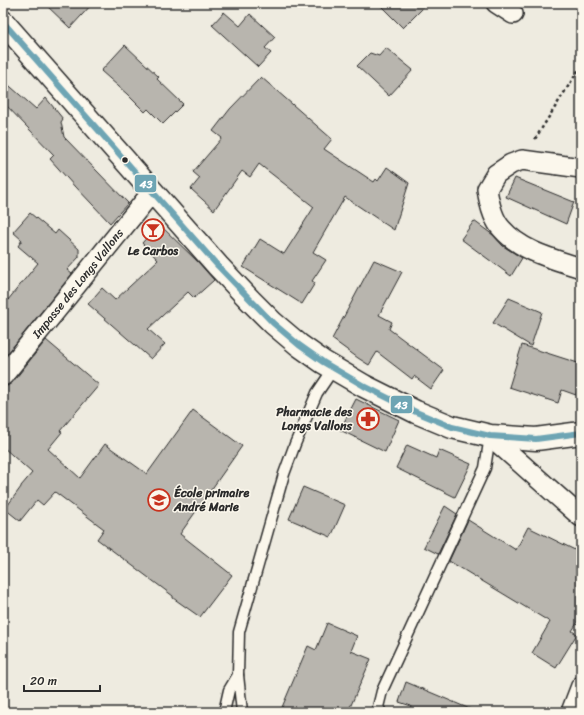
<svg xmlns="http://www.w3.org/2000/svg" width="584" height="715" viewBox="0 0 584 715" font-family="Sriracha,sans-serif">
<rect width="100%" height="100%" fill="#eeebe0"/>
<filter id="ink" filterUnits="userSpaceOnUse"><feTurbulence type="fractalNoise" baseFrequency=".025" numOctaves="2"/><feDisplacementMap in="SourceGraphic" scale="8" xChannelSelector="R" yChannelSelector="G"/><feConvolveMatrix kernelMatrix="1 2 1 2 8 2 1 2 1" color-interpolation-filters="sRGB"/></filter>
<g filter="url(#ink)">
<!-- building -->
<g fill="#b8b5ae" stroke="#2b2b2b">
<polygon points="44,3 93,3 70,28"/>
<polygon points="378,3 428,3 403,28"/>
<polygon points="224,12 240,26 250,14 275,37 265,48 271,53 258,67 212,25"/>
<polygon points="125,45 159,77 157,79 183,104 163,124 148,109 145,112 127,94 101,71"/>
<polygon points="386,48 413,70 389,96 357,66 370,53 379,56"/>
<polygon points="261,77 332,139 324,149 374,182 376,179 378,181 387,167 409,183 394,230 345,197 313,252 326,260 312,281 315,283 302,304 243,267 260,239 284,254 314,207 259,164 250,177 242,171 214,210 191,189 200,178 193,172 222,138 213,131 230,109"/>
<polygon points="3,80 36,109 46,98 63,119 61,122 64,137 128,203 110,223 75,186 75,187 50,159 54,155 3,102"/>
<polygon points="515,178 574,202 566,224 506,197"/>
<polygon points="30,213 55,234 58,230 79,249 79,257 67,270 72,274 3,359 3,306 38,263 18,246 22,240 13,232"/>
<polygon points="474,221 493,235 503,246 522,258 511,276 461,239"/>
<polygon points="159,224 199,263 214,280 194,298 188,292 148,329 165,344 151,359 88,304 102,288 115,300 158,260 142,243"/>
<polygon points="374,260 402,272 379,315 392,322 389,329 444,370 431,389 414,376 412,379 377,352 369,365 358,358 332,339"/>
<polygon points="509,298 542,312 531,346 493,323"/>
<polygon points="46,340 99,385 60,431 62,432 48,449 80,478 105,444 147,474 193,410 242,446 180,534 232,575 200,617 173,598 173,596 97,539 104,529 55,492 43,505 37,500 20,521 5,509 21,487 21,486 32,473 3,447 3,387 7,386 12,383"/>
<polygon points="522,345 581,364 581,379 576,395 562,390 558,403 509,387"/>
<polygon points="356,399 399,420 385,452 340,430"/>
<polygon points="407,445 436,458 439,450 471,464 455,497 396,468"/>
<polygon points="303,487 345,505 331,537 289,519"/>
<polygon points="445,506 457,514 438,554 424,547"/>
<polygon points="468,520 516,550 528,527 581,553 581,617 572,631 577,634 556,668 532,653 550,622 449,561"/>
<polygon points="327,623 357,636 351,651 371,659 348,712 280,712 308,646 316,650"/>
<polygon points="406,682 477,712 408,712 411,706 399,702"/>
</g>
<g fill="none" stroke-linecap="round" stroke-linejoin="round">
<!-- lane casing -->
<g stroke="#2b2b2b" stroke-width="13">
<g id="lane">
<polyline points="238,675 239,632 284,474 295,444 317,393 334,368"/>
<polyline points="224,712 229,690 238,675 242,712"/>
<polyline points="381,712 378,707 382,691 485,468 490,436"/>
</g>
</g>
<!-- street casing -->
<g stroke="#2b2b2b" stroke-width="22">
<g id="street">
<polyline points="496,3 513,14"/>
<path d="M581,168l-59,-8 -11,4 -15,10 -9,15c2,13 6,31 15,40 20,23 52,30 79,39"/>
<path id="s1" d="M3,376l149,-184"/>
<polyline points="490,436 581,517"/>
<polyline points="571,712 581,686"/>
</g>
</g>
<!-- secondary casing -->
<g stroke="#2b2b2b" stroke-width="25">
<polyline id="secondary" points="3,22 218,266 250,300 273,323 299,345 323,362 364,386 416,412 452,427 490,436 536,439 581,433"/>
</g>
<!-- path -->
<polyline stroke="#2b2b2b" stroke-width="2.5" stroke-dasharray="3 3" stroke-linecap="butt" points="535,139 581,66"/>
<!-- lane -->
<use href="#lane" stroke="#fbf7ec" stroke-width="10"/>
<!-- street -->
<use href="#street" stroke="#fbf7ec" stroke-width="19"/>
<!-- secondary -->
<use href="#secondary" stroke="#fbf7ec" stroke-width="22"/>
<!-- bus-1 casing -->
<g stroke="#fbf7ec" stroke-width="9">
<polyline id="bus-1" points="3,22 218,266 273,323 299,345 323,362 364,386 416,412 452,427 490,436 536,439 581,433"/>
</g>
<!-- bus-1 -->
<use href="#bus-1" stroke="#6ea5b4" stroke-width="6"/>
</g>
</g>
<!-- icons -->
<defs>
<g id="bar-ring" transform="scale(1.15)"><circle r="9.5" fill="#fbf7ec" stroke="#c8321e" stroke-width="1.5"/><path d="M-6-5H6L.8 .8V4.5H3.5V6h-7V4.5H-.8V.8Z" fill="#c8321e"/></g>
<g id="pharmacy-ring" transform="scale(1.15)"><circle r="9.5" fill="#fbf7ec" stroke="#c8321e" stroke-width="1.5"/><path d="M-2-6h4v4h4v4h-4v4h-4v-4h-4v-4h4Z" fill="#c8321e"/></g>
<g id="school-ring" transform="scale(1.15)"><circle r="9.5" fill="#fbf7ec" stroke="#c8321e" stroke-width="1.5"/><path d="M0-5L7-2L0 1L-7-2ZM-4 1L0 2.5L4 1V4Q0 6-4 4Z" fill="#c8321e"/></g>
</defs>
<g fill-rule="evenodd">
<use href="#bar-ring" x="153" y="230"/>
<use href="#pharmacy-ring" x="368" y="419"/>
<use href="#school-ring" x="159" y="500"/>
</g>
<!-- markers -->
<circle fill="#2b2b2b" stroke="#fbf7ec" stroke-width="1.5" cx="125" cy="160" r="3.5"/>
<g text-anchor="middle" stroke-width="3" stroke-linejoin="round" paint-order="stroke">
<!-- poi labels -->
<g font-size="12" font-weight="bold" fill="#2b2b2b" stroke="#fbf7ec">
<text x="153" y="255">Le Carbos</text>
<text x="352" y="416" text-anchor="end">Pharmacie des<tspan x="352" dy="14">Longs Vallons</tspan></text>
<text x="174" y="497" text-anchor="start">École primaire<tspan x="174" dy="14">André Marie</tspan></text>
</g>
<!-- street labels -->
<g font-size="12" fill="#2b2b2b" stroke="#fbf7ec">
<text dy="4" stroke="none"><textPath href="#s1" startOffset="119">Impasse des Longs Vallons</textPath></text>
</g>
</g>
<g stroke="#fbf7ec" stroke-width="1.5">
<rect x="134" y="174" width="23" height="19" rx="4" fill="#6ea5b4"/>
<rect x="390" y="395" width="23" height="19" rx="4" fill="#6ea5b4"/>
</g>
<g font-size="11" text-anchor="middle" font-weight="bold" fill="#fff">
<text x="146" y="188">43</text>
<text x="401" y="409">43</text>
</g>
<!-- margin -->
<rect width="584" height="715" fill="none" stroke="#fbf7ec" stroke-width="16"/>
<rect x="8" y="8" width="568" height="699" fill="none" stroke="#2b2b2b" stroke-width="1.5" filter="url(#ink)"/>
<!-- scale -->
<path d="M24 685v6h76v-6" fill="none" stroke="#2b2b2b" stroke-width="2"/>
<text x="30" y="685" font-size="12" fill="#2b2b2b" stroke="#fbf7ec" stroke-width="3" paint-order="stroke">20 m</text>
</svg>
